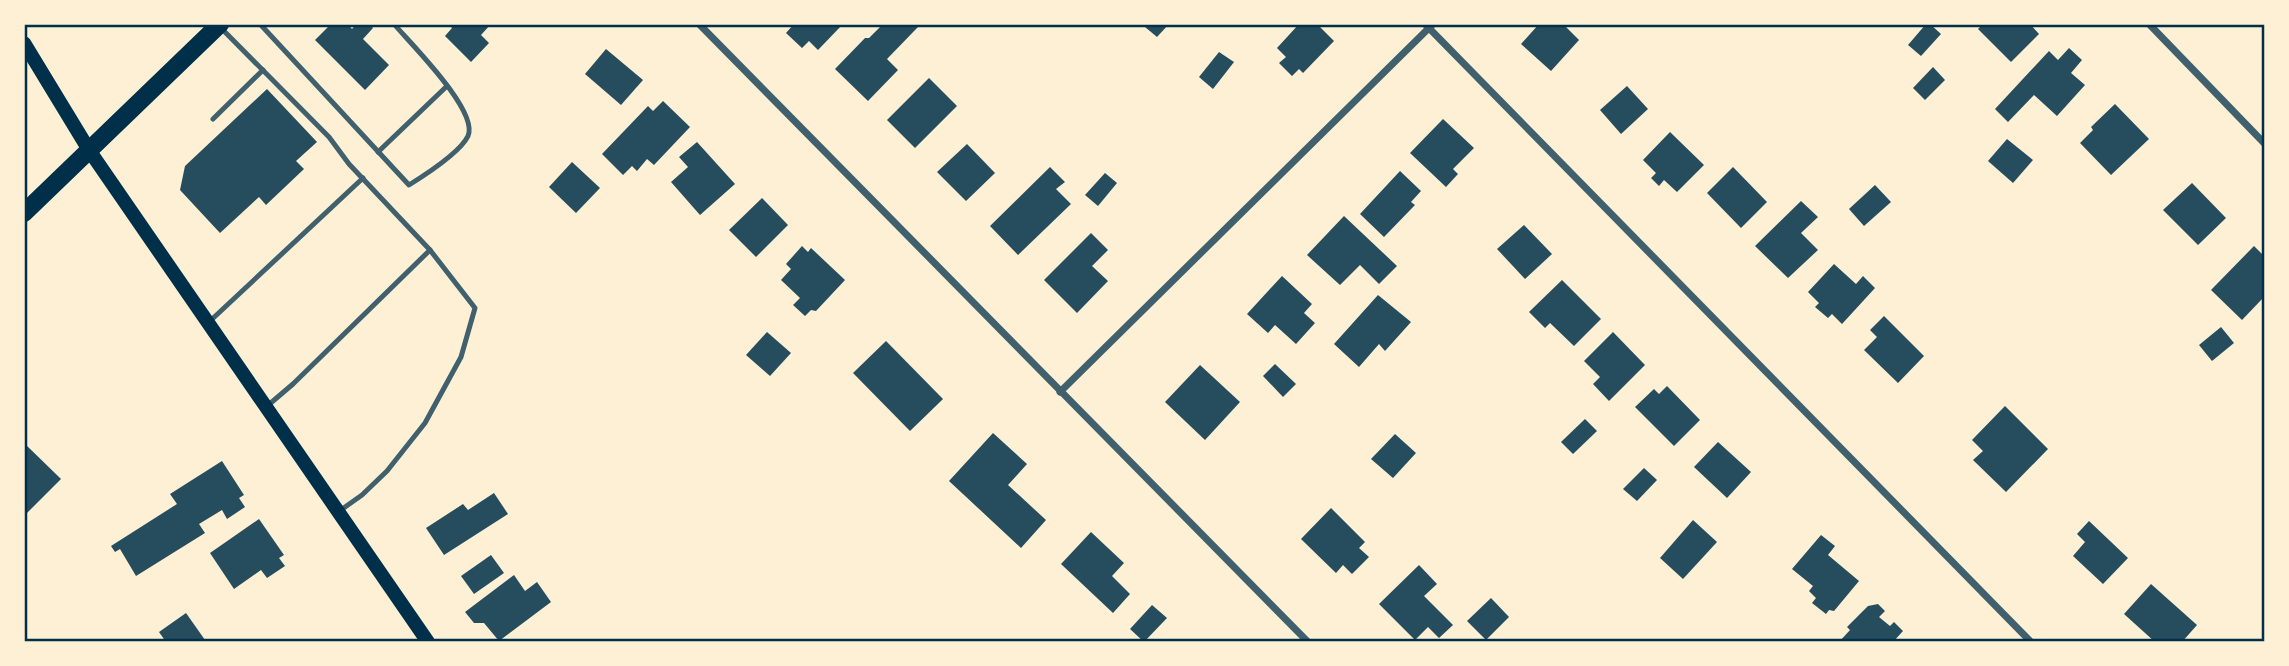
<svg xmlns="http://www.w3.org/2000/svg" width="2289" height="666" viewBox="0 0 2289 666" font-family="'DejaVu Sans',sans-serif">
<rect width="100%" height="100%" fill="#fdf0d5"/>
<!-- building -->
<g fill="#264d5e">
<polygon points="331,24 348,24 352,29 356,24 369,24 373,28 363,39 389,65 365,90 315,40"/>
<polygon points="449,24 491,24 481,35 489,43 471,62 445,36 452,28"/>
<polygon points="794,24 843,24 818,50 809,41 802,48 786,33"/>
<polygon points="883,24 916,24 918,27 887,59 898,70 868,101 835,69 865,38 869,38"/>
<polygon points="1148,24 1169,24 1157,37 1145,27"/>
<polygon points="1299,24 1317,24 1334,41 1303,73 1299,69 1292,76 1279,63 1286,57 1277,48"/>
<polygon points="1539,24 1563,24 1579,40 1551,71 1521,44"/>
<polygon points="1926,24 1930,24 1941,34 1921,56 1908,45"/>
<polygon points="1983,24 2030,24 2039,34 2011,62 1978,29"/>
<polygon points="2069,48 2082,60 2071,73 2085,85 2057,116 2034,95 2008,122 1995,109 2049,51 2058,60"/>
<polygon points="606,49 643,80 621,105 585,74"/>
<polygon points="1219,52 1234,62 1213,89 1199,77"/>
<polygon points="1933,67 1945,80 1925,100 1913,88"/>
<polygon points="929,78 957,106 915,148 887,120"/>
<polygon points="1627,86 1648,109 1621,134 1600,110"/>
<polygon points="267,89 317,142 296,161 304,169 266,205 259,197 220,233 180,190 185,166"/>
<polygon points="663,101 690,127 654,165 647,159 637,171 632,166 623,175 602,154 648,106 653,111"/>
<polygon points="2115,104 2149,139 2111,175 2080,143 2093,130 2091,127"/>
<polygon points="1443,119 1474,148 1453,169 1458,174 1446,187 1410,153"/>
<polygon points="1670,132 1704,165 1677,192 1664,180 1659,186 1651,178 1656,173 1643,160"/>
<polygon points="2007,139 2033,160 2013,183 1988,161"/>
<polygon points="697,142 735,184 700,215 671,182 688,167 679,157"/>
<polygon points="967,144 995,173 966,201 937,172"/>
<polygon points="572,162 600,188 576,213 549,187"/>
<polygon points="1050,167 1065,182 1056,189 1071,204 1018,255 990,226"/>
<polygon points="1733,167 1767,202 1741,228 1707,193"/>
<polygon points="1400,171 1421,191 1411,202 1415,205 1384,237 1360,214"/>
<polygon points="1105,173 1117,183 1098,206 1085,195"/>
<polygon points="2192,183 2226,218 2198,245 2163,210"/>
<polygon points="1875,185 1891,202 1864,226 1849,209"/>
<polygon points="762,198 788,225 756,257 729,230"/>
<polygon points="1801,201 1818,217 1801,233 1818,250 1788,278 1755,246"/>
<polygon points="1344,216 1397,266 1379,284 1360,265 1340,285 1307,255"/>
<polygon points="1524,225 1552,254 1525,279 1497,249"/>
<polygon points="1091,233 1108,250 1092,266 1108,281 1077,313 1044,280"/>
<polygon points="802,246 808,252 811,248 845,280 816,311 811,310 805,316 793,305 800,298 781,280 791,269 786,264"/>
<polygon points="2254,246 2264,256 2264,297 2242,320 2211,290"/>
<polygon points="1834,264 1856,284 1863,276 1875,288 1842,324 1832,314 1828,318 1815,307 1819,303 1808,292"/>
<polygon points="1282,276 1312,304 1304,313 1315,323 1296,344 1275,325 1268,333 1247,314"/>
<polygon points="1562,280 1601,319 1574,346 1550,323 1545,328 1529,312"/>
<polygon points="1378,295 1411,322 1385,351 1379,344 1359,367 1334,344"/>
<polygon points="1884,316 1924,356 1898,383 1864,350 1877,337 1870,330"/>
<polygon points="2221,327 2234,343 2212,361 2199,345"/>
<polygon points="767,332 791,353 770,376 746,355"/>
<polygon points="1613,332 1645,365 1609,401 1593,384 1600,377 1584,361"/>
<polygon points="886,341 943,399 910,431 853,373"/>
<polygon points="1275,364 1296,384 1283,397 1263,376"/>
<polygon points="1200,365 1240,402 1205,440 1165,402"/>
<polygon points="1667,386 1700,420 1674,446 1635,407 1654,389 1659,394"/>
<polygon points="2005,406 2048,449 2006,492 1973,460 1983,451 1972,440"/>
<polygon points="1585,419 1597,431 1573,454 1561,442"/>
<polygon points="993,433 1027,464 1008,485 1046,520 1021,548 949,481"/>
<polygon points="1395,434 1416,453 1393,478 1371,459"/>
<polygon points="1718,442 1751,472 1727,498 1694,467"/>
<polygon points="24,443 61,479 24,516"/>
<polygon points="222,461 244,495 239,498 245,507 227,519 222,510 199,524 205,533 136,576 120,549 115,552 111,546 177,504 170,494"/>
<polygon points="1644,468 1657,480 1637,501 1623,489"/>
<polygon points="494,493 508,514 444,555 426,528 463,504 468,510"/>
<polygon points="1331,508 1365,542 1359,548 1369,557 1352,574 1343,565 1336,573 1301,539"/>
<polygon points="259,519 284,555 279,558 285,566 267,578 261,570 234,589 210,553"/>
<polygon points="1693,520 1717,542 1683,579 1660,558"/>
<polygon points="2089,521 2128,558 2103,584 2073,556 2085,542 2077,534"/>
<polygon points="1091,532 1124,563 1112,576 1130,594 1113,613 1061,564"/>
<polygon points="1821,535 1835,546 1828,555 1859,581 1834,611 1829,610 1826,614 1812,603 1816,598 1809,591 1813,586 1792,569"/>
<polygon points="491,555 504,573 474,594 461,576"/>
<polygon points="1419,565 1437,584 1424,596 1453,625 1439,638 1428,627 1415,640 1379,604"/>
<polygon points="514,575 525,591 537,582 551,602 499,641 484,623 474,623 465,612"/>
<polygon points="2151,584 2197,625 2182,642 2155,642 2124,614"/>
<polygon points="1491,598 1509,617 1486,640 1467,621"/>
<polygon points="1878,604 1885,611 1879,617 1890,626 1894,622 1903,631 1893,642 1839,642 1850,630 1847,627 1868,606"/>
<polygon points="1152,605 1167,618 1144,642 1130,629"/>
<polygon points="186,613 205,640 166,642 159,632"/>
</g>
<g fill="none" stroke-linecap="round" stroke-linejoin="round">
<!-- service -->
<g stroke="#3f606c" stroke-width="5">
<path d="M260,24l149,161c16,-10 51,-32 59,-49 11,-25 -58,-93 -74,-112"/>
<polyline points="221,28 329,137 349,164 430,250 293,384 266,407"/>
<polyline points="213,119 263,70"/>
<polyline points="378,152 447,86"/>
<polyline points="209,322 363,178"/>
<polyline points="338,512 362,495 387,471 425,423 461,357 475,308 430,250"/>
</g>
<!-- minor -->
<g stroke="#3f606c" stroke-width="7">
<polyline points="699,24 1308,642"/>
<polyline points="1425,24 2031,642"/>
<polyline points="2149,24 2264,143"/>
<polyline points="1060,392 1433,24"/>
</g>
<!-- secondary -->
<polyline stroke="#003049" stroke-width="14" points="24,43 89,150 428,642"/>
<!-- primary -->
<polyline stroke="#003049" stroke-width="18" points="24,213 220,24"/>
</g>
<!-- border -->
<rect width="2289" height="666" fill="none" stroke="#fdf0d5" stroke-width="52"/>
<rect x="26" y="26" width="2237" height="614" fill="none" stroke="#003049" stroke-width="2.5"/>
</svg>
